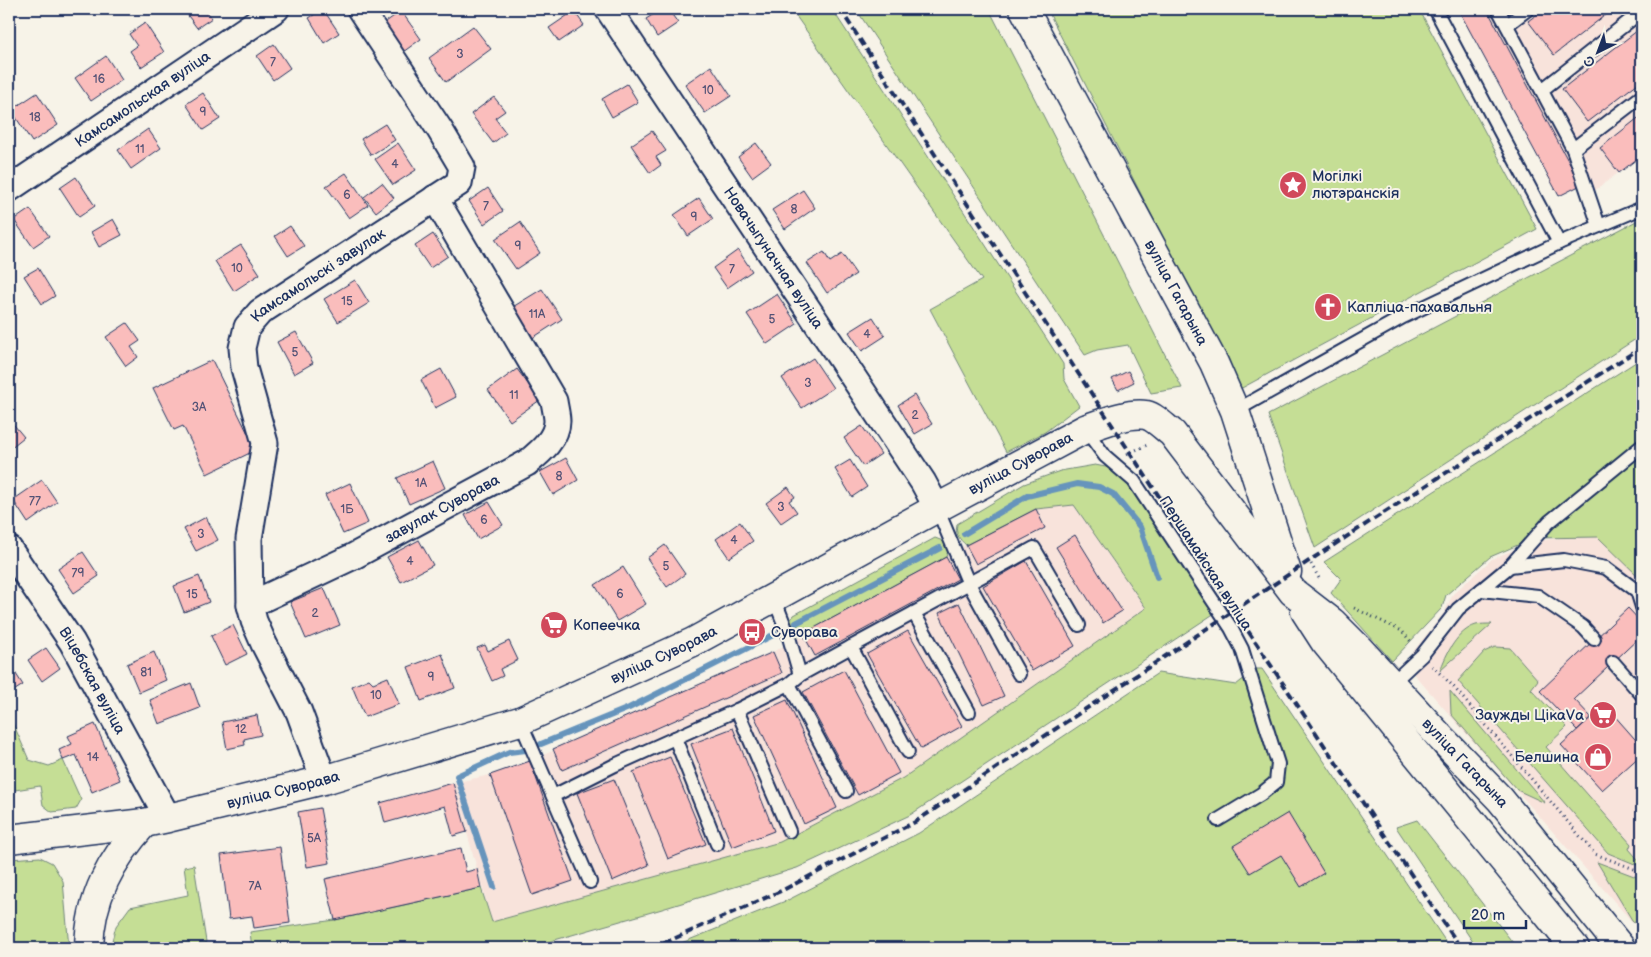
<svg xmlns="http://www.w3.org/2000/svg" width="1651" height="957" viewBox="0 0 1651 957" font-family="'Balsamiq Sans',sans-serif">
<rect width="100%" height="100%" fill="#f7f3e8"/>
<filter id="ink" filterUnits="userSpaceOnUse"><feTurbulence type="fractalNoise" baseFrequency=".02" numOctaves="2"/><feDisplacementMap in="SourceGraphic" scale="10" xChannelSelector="R" yChannelSelector="G"/><feConvolveMatrix kernelMatrix="1 2 1 2 8 2 1 2 1" color-interpolation-filters="sRGB"/></filter>
<g filter="url(#ink)">
<!-- built -->
<g fill="#f8e3db">
<polygon points="1458,9 1642,9 1642,155 1589,195 1581,185 1559,196"/>
<polygon points="1074,505 1146,608 903,778 781,842 492,922 453,783 490,775 530,761 773,652 966,545 1036,509"/>
<polygon points="1604,533 1642,570 1642,933 1404,663 1444,613 1453,594 1492,559 1535,541"/>
</g>
<!-- green -->
<g fill="#c5de95" stroke="#70867a">
<polygon points="791,9 832,9 1063,364 1064,379 1079,406 1045,432 1006,452 930,309 982,280"/>
<polygon points="856,9 989,9 1182,388 1151,393 1128,345 1097,350 1085,355"/>
<polygon points="1047,9 1419,9 1537,229 1240,389"/>
<polygon points="1642,218 1642,335 1315,548 1268,415"/>
<polygon points="1642,358 1642,580 1598,537 1534,538 1490,557 1446,595 1442,608 1392,661 1331,593 1341,579 1324,562"/>
<path d="M1095,465l16,3 19,17 85,128 -305,202 -113,53 -135,41 -135,39h-275l-2,-16 85,-12 146,-32 11,34 288,-80 123,-64 243,-170 -72,-103 -38,4 -70,36c-7,-6 -11,-11 -9,-21l67,-40 36,-13z"/>
<polygon points="935,538 943,541 948,551 946,557 796,638 790,621 794,615"/>
<path d="M1492,624l-52,47c6,-17 17,-40 36,-46 4,-1 11,-1 16,-1z"/>
<polygon points="1495,647 1510,648 1538,680 1531,689 1567,727 1546,747 1631,844 1629,849 1642,864 1642,867 1608,853 1458,681 1484,652"/>
<polygon points="1256,669 1262,669 1450,948 669,948 788,900 919,833 1158,673 1236,685"/>
<polygon points="1450,691 1545,803 1517,790 1451,714"/>
<polygon points="13,723 29,760 49,766 63,760 81,800 76,809 52,812 43,805 40,786 15,790 14,781 9,781 9,725"/>
<polygon points="1417,820 1517,948 1477,948 1396,827"/>
<polygon points="40,857 52,863 63,881 69,948 9,948 9,859"/>
<polygon points="1597,862 1642,879 1642,929 1632,920"/>
<polygon points="194,865 207,948 110,948 116,926 130,907 188,895 184,867"/>
</g>
<g fill="none" stroke-linecap="round" stroke-linejoin="round">
<!-- stream -->
<g stroke="#6694bc" stroke-width="6">
<polyline points="964,534 1027,496 1077,484 1099,487 1113,494 1140,527 1157,577"/>
<polyline points="796,623 940,548"/>
<polyline points="541,744 629,708 775,634"/>
<polyline points="494,887 457,776 509,752 526,750"/>
</g>
</g>
<!-- building -->
<g fill="#fabdbc" stroke="#1b2f5e">
<polygon points="183,9 205,9 212,18 197,28"/>
<polygon points="323,9 339,33 324,43 309,18"/>
<polygon points="662,9 668,9 678,23 657,37 646,19"/>
<polygon points="1458,9 1487,9 1581,185 1559,196"/>
<polygon points="1544,9 1613,9 1554,55 1528,21"/>
<polygon points="401,11 421,39 403,52 383,24"/>
<polygon points="574,11 584,25 559,42 549,28"/>
<polygon points="145,23 164,52 141,67 130,51 137,46 129,34"/>
<polygon points="473,26 491,49 446,82 429,58"/>
<polygon points="1642,27 1642,80 1587,122 1562,89"/>
<polygon points="274,44 290,68 273,80 257,56"/>
<polygon points="106,56 122,80 91,101 75,78"/>
<polygon points="711,66 731,96 705,113 685,84"/>
<polygon points="627,84 638,102 612,117 602,99"/>
<polygon points="37,93 58,125 32,142 11,110"/>
<polygon points="203,93 220,119 203,130 186,104"/>
<polygon points="494,97 505,111 495,118 506,133 493,143 471,114"/>
<polygon points="1642,115 1642,155 1619,173 1600,148"/>
<polygon points="385,124 395,140 371,155 361,139"/>
<polygon points="148,129 161,148 131,169 118,150"/>
<polygon points="652,131 666,151 656,157 661,165 650,173 631,145"/>
<polygon points="398,143 416,170 393,185 375,159"/>
<polygon points="756,143 771,163 752,177 738,157"/>
<polygon points="346,173 368,205 349,218 326,186"/>
<polygon points="76,177 95,206 79,217 60,188"/>
<polygon points="382,183 394,198 376,212 364,197"/>
<polygon points="488,188 503,211 484,224 469,201"/>
<polygon points="803,190 815,208 785,229 772,210"/>
<polygon points="699,198 713,219 688,236 674,215"/>
<polygon points="30,209 49,236 33,247 14,220"/>
<polygon points="113,219 122,235 99,247 91,232"/>
<polygon points="520,222 540,253 516,269 495,239"/>
<polygon points="290,226 304,246 288,256 275,236"/>
<polygon points="433,234 448,256 430,268 415,246"/>
<polygon points="241,245 260,274 234,291 215,261"/>
<polygon points="738,250 752,271 727,288 713,268"/>
<polygon points="824,252 830,262 842,254 856,274 827,293 807,263"/>
<polygon points="38,268 55,296 42,304 24,276"/>
<polygon points="355,280 369,303 338,322 324,299"/>
<polygon points="542,289 562,319 531,339 511,308"/>
<polygon points="777,294 797,324 767,344 747,314"/>
<polygon points="1331,297 1339,311 1325,318 1317,304"/>
<polygon points="873,317 885,336 862,351 849,332"/>
<polygon points="127,323 140,341 131,347 138,357 126,366 106,337"/>
<polygon points="296,332 313,363 294,374 277,342"/>
<polygon points="813,358 833,388 802,408 782,378"/>
<polygon points="212,360 256,450 207,474 183,426 174,430 153,388"/>
<polygon points="441,369 456,397 435,408 421,380"/>
<polygon points="517,369 540,400 510,421 488,390"/>
<polygon points="1128,371 1134,382 1118,390 1112,379"/>
<polygon points="914,395 932,424 915,434 898,405"/>
<polygon points="9,419 24,437 9,449"/>
<polygon points="862,426 881,454 863,466 844,438"/>
<polygon points="566,458 578,480 553,495 540,472"/>
<polygon points="850,460 867,487 852,497 835,469"/>
<polygon points="433,461 445,488 409,504 397,478"/>
<polygon points="42,480 57,502 28,523 13,500"/>
<polygon points="350,483 368,523 343,534 325,495"/>
<polygon points="788,487 795,497 789,501 797,512 781,523 766,503"/>
<polygon points="489,502 503,525 478,539 465,515"/>
<polygon points="1036,509 1045,528 976,564 966,545"/>
<polygon points="206,517 218,540 196,551 184,529"/>
<polygon points="740,522 753,541 729,558 716,539"/>
<polygon points="1075,535 1122,611 1103,623 1056,547"/>
<polygon points="419,540 433,565 401,582 387,557"/>
<polygon points="665,545 685,574 667,587 647,558"/>
<polygon points="83,552 99,576 74,593 58,569"/>
<polygon points="946,557 958,579 815,656 803,634"/>
<polygon points="1026,561 1075,646 1032,671 983,586"/>
<polygon points="623,567 646,604 617,621 595,585"/>
<polygon points="199,576 209,602 184,612 174,586"/>
<polygon points="324,588 340,625 306,639 290,602"/>
<polygon points="959,603 1004,696 984,705 939,613"/>
<polygon points="1628,608 1642,623 1642,635 1574,699 1591,717 1577,730 1540,691"/>
<polygon points="233,625 247,654 225,665 211,636"/>
<polygon points="908,631 962,726 921,749 867,654"/>
<polygon points="509,641 518,660 500,669 503,676 492,681 477,648 485,645 488,651"/>
<polygon points="46,648 60,668 42,681 28,660"/>
<polygon points="154,652 166,680 139,692 127,664"/>
<polygon points="773,652 782,673 562,770 553,749"/>
<polygon points="442,654 455,688 421,701 408,667"/>
<polygon points="9,663 23,685 9,694"/>
<polygon points="844,670 899,773 858,795 803,692"/>
<polygon points="388,677 399,704 365,717 352,686 369,679 373,683"/>
<polygon points="191,683 200,708 159,724 150,700"/>
<polygon points="787,700 837,808 804,824 754,715"/>
<polygon points="1605,705 1642,747 1642,754 1602,790 1561,745"/>
<polygon points="257,715 261,735 244,739 245,745 227,749 222,722"/>
<polygon points="95,724 120,780 92,792 76,755 63,760 59,750 72,744 68,736"/>
<polygon points="733,728 774,831 732,847 691,744"/>
<polygon points="670,757 706,844 668,859 633,772"/>
<polygon points="530,761 573,881 532,895 490,775"/>
<polygon points="614,779 649,865 612,881 577,793"/>
<polygon points="453,783 467,832 453,836 445,806 385,823 380,803"/>
<polygon points="320,808 330,863 307,867 298,812"/>
<polygon points="1288,813 1324,873 1301,887 1281,855 1250,873 1233,846"/>
<polygon points="280,847 290,923 254,928 252,916 229,919 221,855"/>
<polygon points="461,848 466,872 477,869 481,888 335,920 325,879"/>
</g>
<g fill="none" stroke-linecap="round" stroke-linejoin="round">
<!-- lane casing -->
<g stroke="#1b2f5e" stroke-width="16">
<g id="lane">
<polyline points="1435,9 1559,243"/>
<polyline points="1498,9 1573,149 1599,226"/>
<polyline points="1507,25 1528,9"/>
<polyline points="1542,90 1642,11"/>
<polyline points="1573,149 1642,96"/>
<polyline points="1235,411 1403,317 1559,243 1642,208"/>
<polyline points="1085,429 1105,456 1134,481 1231,628 1242,649 1278,764 1276,782 1261,794 1218,820"/>
<polyline points="937,508 968,582 1019,674"/>
<polyline points="1510,566 1549,522 1642,446"/>
<polyline points="1481,590 1538,596 1583,627 1594,639"/>
<polyline points="774,598 788,634 800,675"/>
<polyline points="914,613 969,712"/>
<polyline points="851,647 908,752"/>
<polyline points="1613,662 1642,695"/>
<polyline points="789,684 846,791"/>
<polyline points="1390,685 1422,655 1458,609 1510,566 1564,560 1606,568 1637,591 1642,607"/>
<polyline points="737,710 789,831"/>
<polyline points="520,721 590,882"/>
<polyline points="675,738 717,844"/>
<polyline points="553,796 615,765 737,710 789,684 800,675 851,647 1034,548 1079,625"/>
</g>
</g>
<!-- street casing -->
<g stroke="#1b2f5e" stroke-width="29">
<g id="street">
<path id="s1" d="M608,9l315,473 14,26"/>
<path id="s2" d="M9,189l267,-180"/>
<path id="s3" d="M9,549l63,93 96,176"/>
<path id="s4" d="M250,605l104,-49 173,-93c12,-10 30,-24 30,-42 0,-6 -2,-13 -3,-20l-119,-203"/>
<path id="s5" d="M324,780l-25,-68 -35,-68 -10,-23 -4,-16 -1,-66 16,-96 -21,-75 -2,-20 5,-21 13,-15 199,-129 3,-16 -22,-37 -80,-121"/>
</g>
</g>
<!-- secondary casing -->
<g stroke="#1b2f5e" stroke-width="31">
<g id="secondary">
<path id="s6" d="M1024,9l190,354 21,48 52,161"/>
<polyline points="1305,611 1325,642 1575,948"/>
<path id="s7" d="M9,839l135,-16 24,-5 156,-38 196,-59 173,-79 244,-134 148,-79c17,-6 43,-17 61,-14 9,2 19,13 26,18l121,159 39,30 28,28 81,88 59,61 121,149"/>
<path d="M89,948c1,-51 22,-88 55,-125"/>
</g>
</g>
<!-- path -->
<g stroke="#1b2f5e" stroke-width="3" stroke-dasharray="1 4" stroke-linecap="butt">
<polyline points="1127,454 1147,445"/>
<polyline points="1311,564 1320,580"/>
<polyline points="1354,608 1402,631 1412,643"/>
<polyline points="1432,666 1452,685 1595,854 1642,872"/>
</g>
<!-- lane -->
<use href="#lane" stroke="#f7f3e8" stroke-width="12"/>
<!-- street -->
<use href="#street" stroke="#f7f3e8" stroke-width="25"/>
<!-- secondary -->
<use href="#secondary" stroke="#f7f3e8" stroke-width="28"/>
<!-- rail -->
<g stroke="#1b2f5e" stroke-width="4" stroke-dasharray="8 4" stroke-linecap="butt">
<path d="M840,9c205,314 410,629 621,939"/>
<polyline points="653,948 783,890 915,822 1315,557 1642,347"/>
</g>
</g>
</g>
<!-- icons -->
<defs>
<g id="sight-disc" transform="scale(1.4375)"><circle r="9.5" fill="#d1495b" stroke="#f7f3e8"/><path d="M0-6L1.8-2.2L6-1.7L2.9 1.2L3.7 5.4L0 3.3L-3.7 5.4L-2.9 1.2L-6-1.7L-1.8-2.2Z" fill="#fff"/></g>
<g id="church-disc" transform="scale(1.4375)"><circle r="9.5" fill="#d1495b" stroke="#f7f3e8"/><path d="M-1.2-6h2.4v3.5h3.3v2.4h-3.3V6h-2.4V-.1h-3.3v-2.4h3.3Z" fill="#fff"/></g>
<g id="supermarket-disc" transform="scale(1.4375)"><circle r="9.5" fill="#d1495b" stroke="#f7f3e8"/><path d="M-6-5.5h2.5l.6 2H6L4.5 2H-2.5L-4.4-4H-6ZM-1.5 3.2a1.3 1.3 0 1 0 .1 0ZM3 3.2a1.3 1.3 0 1 0 .1 0Z" fill="#fff"/></g>
<g id="bus-disc" transform="scale(1.4375)"><circle r="9.5" fill="#d1495b" stroke="#f7f3e8"/><path d="M-5-6H5V4H4V6H2V4H-2V6H-4V4H-5ZM-3.5-4V0h7V-4ZM-3.5 1.2v1.5H-2V1.2ZM2 1.2v1.5H3.5V1.2Z" fill="#fff"/></g>
<g id="shop-disc" transform="scale(1.4375)"><circle r="9.5" fill="#d1495b" stroke="#f7f3e8"/><path d="M-5-2.5h2.3a2.7 3.5 0 0 1 5.4 0H5L5.5 6h-11ZM-1.5-2.5h3a1.5 2.3 0 0 0-3 0Z" fill="#fff"/></g>
</defs>
<g fill-rule="evenodd">
<use href="#sight-disc" x="1293" y="185"/>
<use href="#church-disc" x="1328" y="307"/>
<use href="#supermarket-disc" x="554" y="625"/>
<use href="#bus-disc" x="752" y="632"/>
<use href="#supermarket-disc" x="1603" y="715"/>
<use href="#shop-disc" x="1598" y="757"/>
</g>
<g text-anchor="middle" stroke-width="4" stroke-linejoin="round" paint-order="stroke">
<!-- number labels -->
<g font-size="12" fill="#535276">
<text x="460" y="58">3</text>
<text x="273" y="66">7</text>
<text x="99" y="83">16</text>
<text x="708" y="94">10</text>
<text x="203" y="116">9</text>
<text x="35" y="121">18</text>
<text x="140" y="153">11</text>
<text x="395" y="168">4</text>
<text x="347" y="199">6</text>
<text x="486" y="210">7</text>
<text x="794" y="213">8</text>
<text x="694" y="221">9</text>
<text x="518" y="250">9</text>
<text x="237" y="272">10</text>
<text x="732" y="273">7</text>
<text x="347" y="305">15</text>
<text x="537" y="318">11А</text>
<text x="772" y="323">5</text>
<text x="867" y="338">4</text>
<text x="295" y="356">5</text>
<text x="808" y="387">3</text>
<text x="514" y="399">11</text>
<text x="199" y="411">3А</text>
<text x="915" y="419">2</text>
<text x="559" y="480">8</text>
<text x="421" y="487">1А</text>
<text x="35" y="505">77</text>
<text x="781" y="511">3</text>
<text x="347" y="513">1Б</text>
<text x="484" y="524">6</text>
<text x="201" y="538">3</text>
<text x="734" y="544">4</text>
<text x="410" y="565">4</text>
<text x="666" y="570">5</text>
<text x="78" y="577">79</text>
<text x="192" y="598">15</text>
<text x="620" y="598">6</text>
<text x="315" y="617">2</text>
<text x="146" y="676">81</text>
<text x="431" y="681">9</text>
<text x="376" y="699">10</text>
<text x="241" y="733">12</text>
<text x="93" y="761">14</text>
<text x="314" y="842">5А</text>
<text x="255" y="890">7А</text>
</g>
<!-- street labels -->
<g font-size="15" fill="#1b2f5e" stroke="#f7f3e8">
<text dy="5" stroke="none"><textPath href="#s2" startOffset="161">Камсамольская вуліца</textPath></text>
<text dy="5" stroke="none"><textPath href="#s1" startOffset="299">Новачыгуначная вуліца</textPath></text>
<text dy="5" stroke="none"><textPath href="#s5" startOffset="562">Камсамольскі завулак</textPath></text>
<text dy="5" stroke="none"><textPath href="#s6" startOffset="322">вуліца Гагарына</textPath></text>
<text dy="5" stroke="none"><textPath href="#s7" startOffset="1089">вуліца Суворава</textPath></text>
<text dy="5" stroke="none"><textPath href="#s4" startOffset="215">завулак Суворава</textPath></text>
<text transform="translate(1206 563) rotate(57)" y="5">Першамайская вуліца</text>
<text dy="5" stroke="none"><textPath href="#s7" startOffset="684">вуліца Суворава</textPath></text>
<text dy="5" stroke="none"><textPath href="#s3" startOffset="156">Віцебская вуліца</textPath></text>
<text dy="5" stroke="none"><textPath href="#s7" startOffset="1700">вуліца Гагарына</textPath></text>
<text dy="5" stroke="none"><textPath href="#s7" startOffset="279">вуліца Суворава</textPath></text>
</g>
<!-- poi labels -->
<g font-size="15" fill="#1b2f5e" stroke="#f7f3e8" text-anchor="start">
<text x="1312" y="181">Могілкі<tspan x="1312" dy="17">лютэранскія</tspan></text>
<text x="1347" y="312">Капліца-пахавальня</text>
<text x="573" y="630">Копеечка</text>
<text x="771" y="637">Суворава</text>
<text x="1584" y="720" text-anchor="end">Заужды ЦікаVа</text>
<text x="1579" y="762" text-anchor="end">Белшина</text>
</g>
</g>
<!-- margin -->
<rect width="1651" height="957" fill="none" stroke="#f7f3e8" stroke-width="30"/>
<rect x="15" y="15" width="1621" height="927" fill="none" stroke="#1b2f5e" stroke-width="2" filter="url(#ink)"/>
<!-- north arrow -->
<g transform="translate(1598 52) rotate(222)" stroke="#f7f3e8" stroke-width="4" paint-order="stroke">
<path d="M0-4L9 19L0 12L-9 19Z" fill="#1b2f5e"/>
<text y="-8" font-size="14" font-weight="bold" text-anchor="middle" fill="#1b2f5e">С</text>
</g>
<!-- scale -->
<path d="M1464 920v8h62v-8" fill="none" stroke="#1b2f5e" stroke-width="2.5"/>
<text x="1471" y="920" font-size="15" fill="#1b2f5e" stroke="#f7f3e8" stroke-width="4" paint-order="stroke">20 m</text>
</svg>
